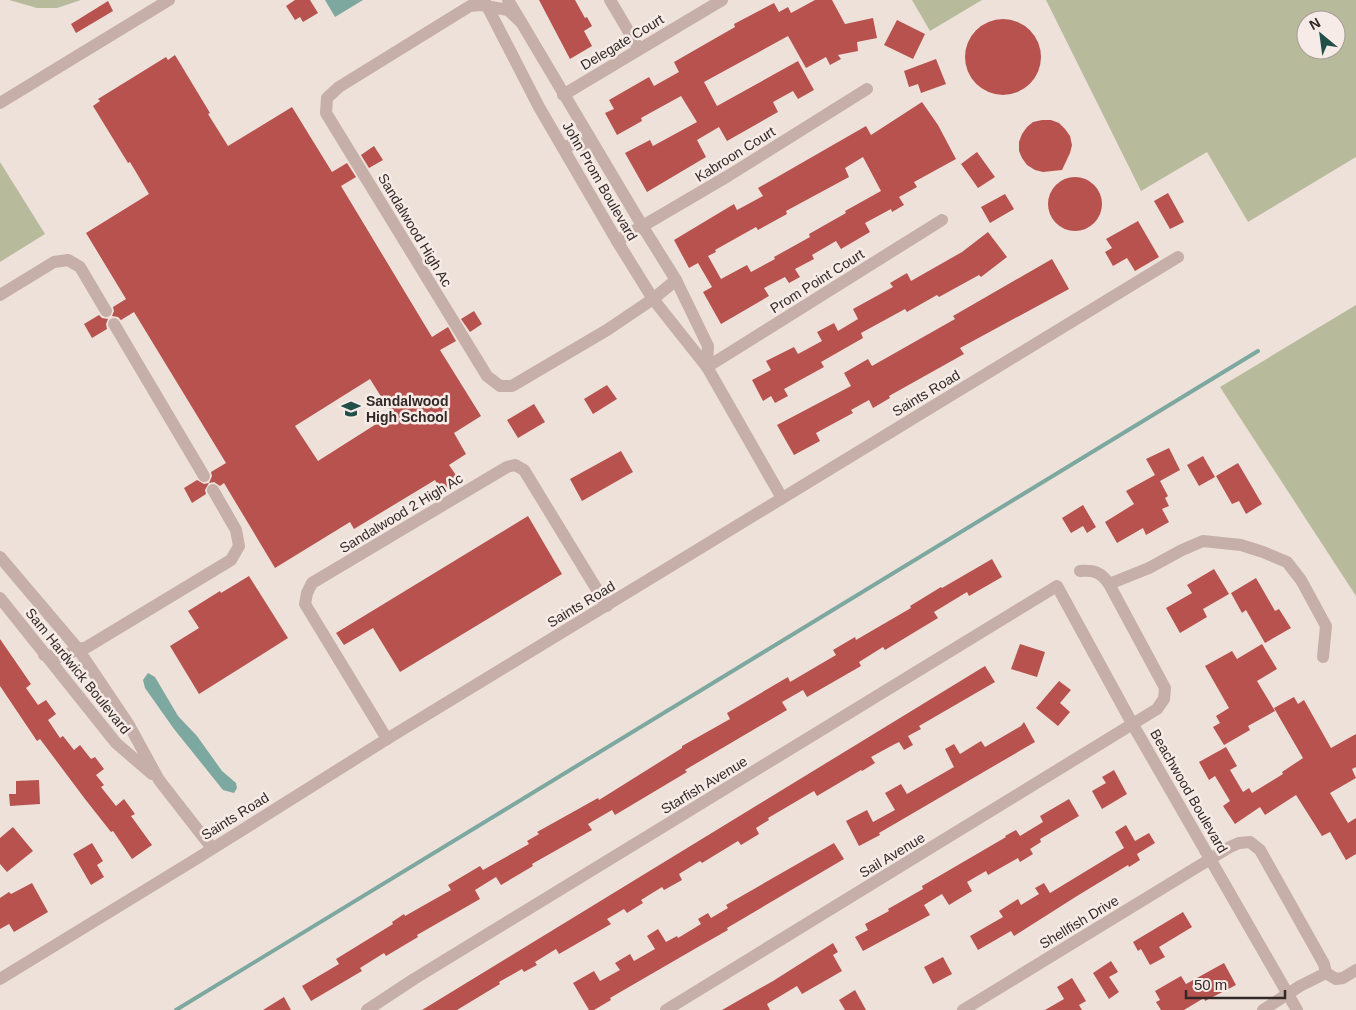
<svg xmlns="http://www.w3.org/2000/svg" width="1356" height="1010" viewBox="0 0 1356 1010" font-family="Helvetica,sans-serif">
<rect width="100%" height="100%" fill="#eee1da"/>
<!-- green -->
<g fill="#b7bb9c" fill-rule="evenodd">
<polygon points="9,0 81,0 57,8 37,8"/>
<polygon points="912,0 982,0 930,31"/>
<path d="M1046,0h310v157l-108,65 -41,-70 -66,39zM1306,20h30v30h-30z"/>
<polygon points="0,162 45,234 0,262"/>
<polygon points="1356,305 1356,596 1220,387"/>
</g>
<!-- water -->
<g fill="#7da8a0">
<polygon points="325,0 363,0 335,17"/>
<polygon points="148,673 155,677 178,716 197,736 222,771 236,783 237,788 234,793 223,790 174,729 145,688 143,680"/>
</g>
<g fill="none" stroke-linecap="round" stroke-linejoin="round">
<!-- stream -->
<polyline stroke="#7da8a0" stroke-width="4" points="176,1010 1258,351"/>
</g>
<!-- building -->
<g fill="#b8524f" fill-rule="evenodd">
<polygon points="295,0 310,0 318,13 303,22 300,17 295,20 286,6"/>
<polygon points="539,0 575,0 585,18 587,17 592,26 584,31 592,46 570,59"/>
<polygon points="815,0 832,0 845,24 873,18 877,38 857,42 858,51 838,55 841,59 830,65 826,57 806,68 788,36 704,82 717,106 798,61 814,90 798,99 793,91 773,102 778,112 727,141 719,127 697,140 706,157 647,192 625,153 650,140 653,146 697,122 681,96 641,118 642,121 617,135 605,113 614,109 609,100 649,77 654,86 679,72 674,62 735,27 734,24 774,3 779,12 788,7 791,13"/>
<polygon points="108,1 113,11 76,33 71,24"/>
<circle cx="1003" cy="57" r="38"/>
<polygon points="897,20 925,34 913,59 884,45"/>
<path d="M175,55l35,58 -2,1 20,32 64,-39 40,65 15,-9 9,14 -15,9 91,151 16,-10 8,14 -16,9 41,66 -27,17 12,21 -17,11 11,16 -18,11 -7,-12 -81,49 -4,-7 -75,46 -51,-85 -4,3 -6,-4 -5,1 -4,7 1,4 -14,9 -8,-15 13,-8 7,4 5,-1 3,-7 -1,-4 15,-9 -92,-151 -13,8 -3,-3 -6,-1 2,-5 -1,-4 13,-8 -40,-66 63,-39 -19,-32 -2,1 -35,-57 7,-5 -2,-2 68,-42 2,3zM370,379l22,35 -74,47 -23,-35z"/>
<polygon points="936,59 946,84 921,93 918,84 909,87 904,71"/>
<path d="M922,102l16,23 18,34 -42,23 3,5 -18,10 5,8 -12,7 -1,-3 -26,14 5,9 -29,17 -5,-8 -24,14 2,4 -19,10 5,8 -11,6 -4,-6 -21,11 5,8 -48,28 -18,-32 9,-5 -14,-24 -9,5 -15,-28 60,-36 3,6 26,-14 -5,-8 108,-62 5,9zM863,157l18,34 -36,20 1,2 -37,21 1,3 -36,20 1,2 -24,13 -4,-7 -26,14 -13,-23 8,-4 -1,-2 41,-23 2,3 29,-16 -1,-3 63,-34 -4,-9z"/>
<polygon points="1042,120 1051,120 1059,123 1065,129 1070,136 1072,145 1070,153 1062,170 1043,172 1035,170 1027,165 1022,158 1019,151 1019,142 1022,134 1027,127 1033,122"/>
<polygon points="374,146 383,160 369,168 361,155"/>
<polygon points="977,152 995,177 978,188 961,164"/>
<circle cx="1075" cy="204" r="27"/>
<polygon points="1168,193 1184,222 1170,229 1154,201"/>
<polygon points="1005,194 1014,209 990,223 981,207"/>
<polygon points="1138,221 1159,257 1135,271 1127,258 1113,266 1105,252 1112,248 1106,239"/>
<polygon points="988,232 1007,257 981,277 979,275 939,297 937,295 907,312 905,309 861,333 863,338 821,362 824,367 784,389 788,396 775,403 771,396 763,401 752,380 771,370 766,361 794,347 798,354 822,341 817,332 834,323 838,331 858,319 853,309 893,287 890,283 907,273 911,281 962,252"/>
<polygon points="1052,259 1069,289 960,348 964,354 889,396 890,398 873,408 869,400 851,410 853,413 816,433 820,441 794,455 777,425 851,386 844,373 868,359 872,366 955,319 953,316"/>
<polygon points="474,311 482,324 470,332 461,319"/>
<polygon points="99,315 102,318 108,319 106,324 107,329 92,338 84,324"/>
<polygon points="607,385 617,399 593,414 584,399"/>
<polygon points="534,404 545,422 518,438 507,420"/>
<polygon points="1169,448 1180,470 1160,481 1168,496 1165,498 1169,506 1162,509 1169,522 1146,535 1143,528 1117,543 1105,522 1134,504 1126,491 1155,475 1146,459"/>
<polygon points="621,451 633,472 582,501 570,479"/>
<polygon points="1203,456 1215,477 1199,486 1187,465"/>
<polygon points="1238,463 1262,504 1246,514 1239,501 1232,504 1216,476"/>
<polygon points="1083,505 1096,527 1087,533 1083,526 1071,533 1062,518"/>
<polygon points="528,516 562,574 400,672 373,628 344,645 336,633"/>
<polygon points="992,559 1002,577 969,596 967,592 934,612 938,618 885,650 883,647 859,662 861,666 807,697 803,690 782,702 787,710 685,770 687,772 615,815 612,810 588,824 592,830 532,864 533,866 501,885 496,877 475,890 480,899 417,935 418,937 386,956 384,953 360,968 362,971 311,1001 302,986 339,964 336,959 393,924 392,922 404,914 405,916 451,890 448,885 480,866 483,870 529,844 527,841 539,834 537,832 598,798 599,800 682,748 682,746 730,719 727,713 788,677 790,682 836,655 833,650 855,637 856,640 911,608 910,606 941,587 942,588"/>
<polygon points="1214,569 1229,594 1203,609 1207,617 1180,633 1166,608 1192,593 1187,585"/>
<polygon points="249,576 288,638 199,694 170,646 199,628 188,611 220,591 221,593"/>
<polygon points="1256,578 1275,611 1279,609 1291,628 1265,643 1246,610 1242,613 1231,593"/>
<polygon points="0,639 31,684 26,688 38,705 46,700 56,714 48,720 60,738 63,736 74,750 80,745 91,759 95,757 104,769 96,775 104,785 101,787 116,806 124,799 135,814 131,816 152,845 132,859 113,831 111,832 85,799 40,739 37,741 0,686"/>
<polygon points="1020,644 1045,652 1037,677 1011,669"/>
<polygon points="1262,644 1277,669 1257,681 1275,711 1248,726 1250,730 1224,745 1213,727 1220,723 1216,716 1229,708 1205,666 1232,651 1237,659"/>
<polygon points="985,666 995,682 919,726 921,729 908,736 913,745 904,750 899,742 893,745 871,757 875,763 862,771 861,770 817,796 814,791 768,818 769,820 756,828 759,834 741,845 738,841 702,863 700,861 679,874 682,880 664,890 662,887 641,900 643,903 627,913 624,909 607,919 611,924 559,954 556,949 535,962 537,965 524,972 522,969 499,982 500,984 457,1010 422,1010"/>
<polygon points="1059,681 1071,690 1060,703 1070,712 1058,726 1036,708"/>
<polygon points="1294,697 1298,704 1304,700 1331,748 1356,734 1356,767 1352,769 1356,778 1330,793 1348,823 1356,818 1356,854 1346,860 1330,832 1322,836 1296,795 1265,815 1260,807 1235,824 1223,806 1230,801 1215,776 1209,780 1199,762 1226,747 1237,766 1230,770 1243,792 1249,788 1252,793 1283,774 1282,772 1303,758 1274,708"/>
<polygon points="1024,722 1035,742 879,833 880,835 859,846 846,821 867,810 873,822 895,810 885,793 901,784 907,794 954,767 945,749 954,744 960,754 981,741 985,747 1021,726"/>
<polygon points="1114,770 1127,794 1102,809 1092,791 1106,783 1102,777"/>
<polygon points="39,780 40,804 10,806 9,794 16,794 16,781"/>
<polygon points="1069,799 1079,816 1040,839 1041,842 1030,849 1033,854 1020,862 1018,858 988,875 986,871 967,882 972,891 949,905 942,894 924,905 930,915 863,951 855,937 868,930 865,924 889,911 888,909 923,889 922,886 1006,837 1005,836 1016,830 1020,836 1043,822 1040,816"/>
<polygon points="1126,825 1135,841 1149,833 1155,843 1137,854 1140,860 1129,867 1128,865 1077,896 1014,936 1011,931 978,950 970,936 1003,917 999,911 1018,899 1021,905 1039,894 1035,888 1044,883 1050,893 1124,848 1115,832"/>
<polygon points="13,827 33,851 7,872 0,864 0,838"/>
<polygon points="92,843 103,861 97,865 104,877 91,885 73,854"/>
<polygon points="834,843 844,859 727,928 728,930 698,947 610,998 611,1000 594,1010 589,1010 573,983 594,971 600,981 620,970 615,963 630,954 634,961 655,949 647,936 658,929 666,942 677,936 678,938 701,924 698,919 708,913 711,918 728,908 726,905"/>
<polygon points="32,883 48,912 14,932 9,924 0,929 0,898 9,892 11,894"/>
<polygon points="1183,912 1192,927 1159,947 1165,957 1150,965 1141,949 1138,951 1133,942"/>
<polygon points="833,943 838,952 833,955 842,971 802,994 797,986 767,1004 770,1010 722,1010 773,981"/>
<polygon points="943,957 952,974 933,984 924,967"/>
<polygon points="1111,961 1118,972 1109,977 1119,992 1109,999 1093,973"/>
<polygon points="1224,963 1236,985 1205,1001 1204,998 1184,1010 1161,1010 1156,1002 1160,1000 1155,991 1181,976 1186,984"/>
<polygon points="1072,978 1086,1001 1079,1005 1082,1010 1045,1010 1064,999 1057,987"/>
<polygon points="855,990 866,1010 845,1010 839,1000"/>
<polygon points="284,997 291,1010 263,1010"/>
</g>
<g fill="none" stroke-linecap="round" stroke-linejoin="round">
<!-- minor -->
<g stroke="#c5afa8" stroke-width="12">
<polyline points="508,0 643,227 676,280 708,346 707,367"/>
<polyline points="610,0 639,49"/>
<polyline points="485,2 539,107 617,241 653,299 707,367 782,498"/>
<polyline points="521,22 508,10 481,5 470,6 339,87 327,98 326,113 487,376 500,386 512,386 607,330 653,299 676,280"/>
<polyline points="563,95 722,0"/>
<polyline points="0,103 169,0"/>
<polyline points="563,147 579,143 596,149"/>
<polyline points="617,241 728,176 867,89"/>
<polyline points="0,295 54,262 68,260 80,267 106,311"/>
<polyline points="114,324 204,476"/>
<polyline points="707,367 942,220"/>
<polyline points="0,557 78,649 129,725 159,780 212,848"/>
<polyline points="1109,584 1149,568 1182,550 1203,541 1241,545 1263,552 1287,562 1301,580 1326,626 1323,657"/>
<polyline points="0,598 116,743 152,774"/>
<polyline points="44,655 62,657 78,649 87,647 231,560 239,546 236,530 213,490"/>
<polyline points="387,739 305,604 307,593 312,583 507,467 515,465 524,470 607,606"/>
<polyline points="1326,973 1336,979 1343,978 1356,970"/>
<polyline points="0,979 196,859 387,739 1178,257"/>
<polyline points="367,1010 414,979 1057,586 1133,725 1297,1010"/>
<path d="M666,1010l491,-301 7,-10 1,-11 -56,-104c-8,-12 -15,-14 -29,-13"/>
<polyline points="963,1010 1230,847 1239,843 1250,842 1260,850 1324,964 1326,973"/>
<polyline points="1263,1010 1300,986 1326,973"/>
</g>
</g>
<!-- icons -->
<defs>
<g id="school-bare" transform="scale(1.5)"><path d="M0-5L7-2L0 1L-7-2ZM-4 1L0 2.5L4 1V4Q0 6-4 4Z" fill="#224f48" stroke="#f6ebe6" stroke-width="2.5" paint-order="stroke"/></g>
</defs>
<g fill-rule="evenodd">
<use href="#school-bare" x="351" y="409"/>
</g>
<g text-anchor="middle" stroke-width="5" stroke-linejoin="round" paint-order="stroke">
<!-- street labels -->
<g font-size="14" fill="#322827" stroke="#f6ebe6">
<text transform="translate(622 42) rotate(-31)" y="5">Delegate Court</text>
<text transform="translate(735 154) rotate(-32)" y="5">Kabroon Court</text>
<text transform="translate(600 181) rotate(60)" y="5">John Prom Boulevard</text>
<text transform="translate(415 230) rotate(59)" y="5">Sandalwood High Ac</text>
<text transform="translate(817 281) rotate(-32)" y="5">Prom Point Court</text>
<text transform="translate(926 393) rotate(-31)" y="5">Saints Road</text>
<text transform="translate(401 513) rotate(-31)" y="5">Sandalwood 2 High Ac</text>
<text transform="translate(581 604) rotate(-31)" y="5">Saints Road</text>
<text transform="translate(78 671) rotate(51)" y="5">Sam Hardwick Boulevard</text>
<text transform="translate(704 785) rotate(-31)" y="5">Starfish Avenue</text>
<text transform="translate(1189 791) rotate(60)" y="5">Beachwood Boulevard</text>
<text transform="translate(235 816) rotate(-32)" y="5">Saints Road</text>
<text transform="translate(892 855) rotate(-31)" y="5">Sail Avenue</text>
<text transform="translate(1079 922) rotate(-31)" y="5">Shellfish Drive</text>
</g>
<!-- poi labels -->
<g font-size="14" font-weight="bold" fill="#322827" stroke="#f6ebe6" text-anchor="start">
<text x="366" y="406">Sandalwood<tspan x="366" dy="16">High School</tspan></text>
</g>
</g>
<!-- north arrow -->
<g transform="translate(1321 35) rotate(331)"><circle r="24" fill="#f6ebe6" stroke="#a89d9a"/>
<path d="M0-4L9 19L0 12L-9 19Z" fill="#224f48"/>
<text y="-8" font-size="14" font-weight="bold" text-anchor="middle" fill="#322827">N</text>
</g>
<!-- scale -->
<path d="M1186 990v8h99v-8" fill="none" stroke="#322827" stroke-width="2.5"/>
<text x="1194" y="990" font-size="15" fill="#322827" stroke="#f6ebe6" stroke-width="4" paint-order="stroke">50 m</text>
</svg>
